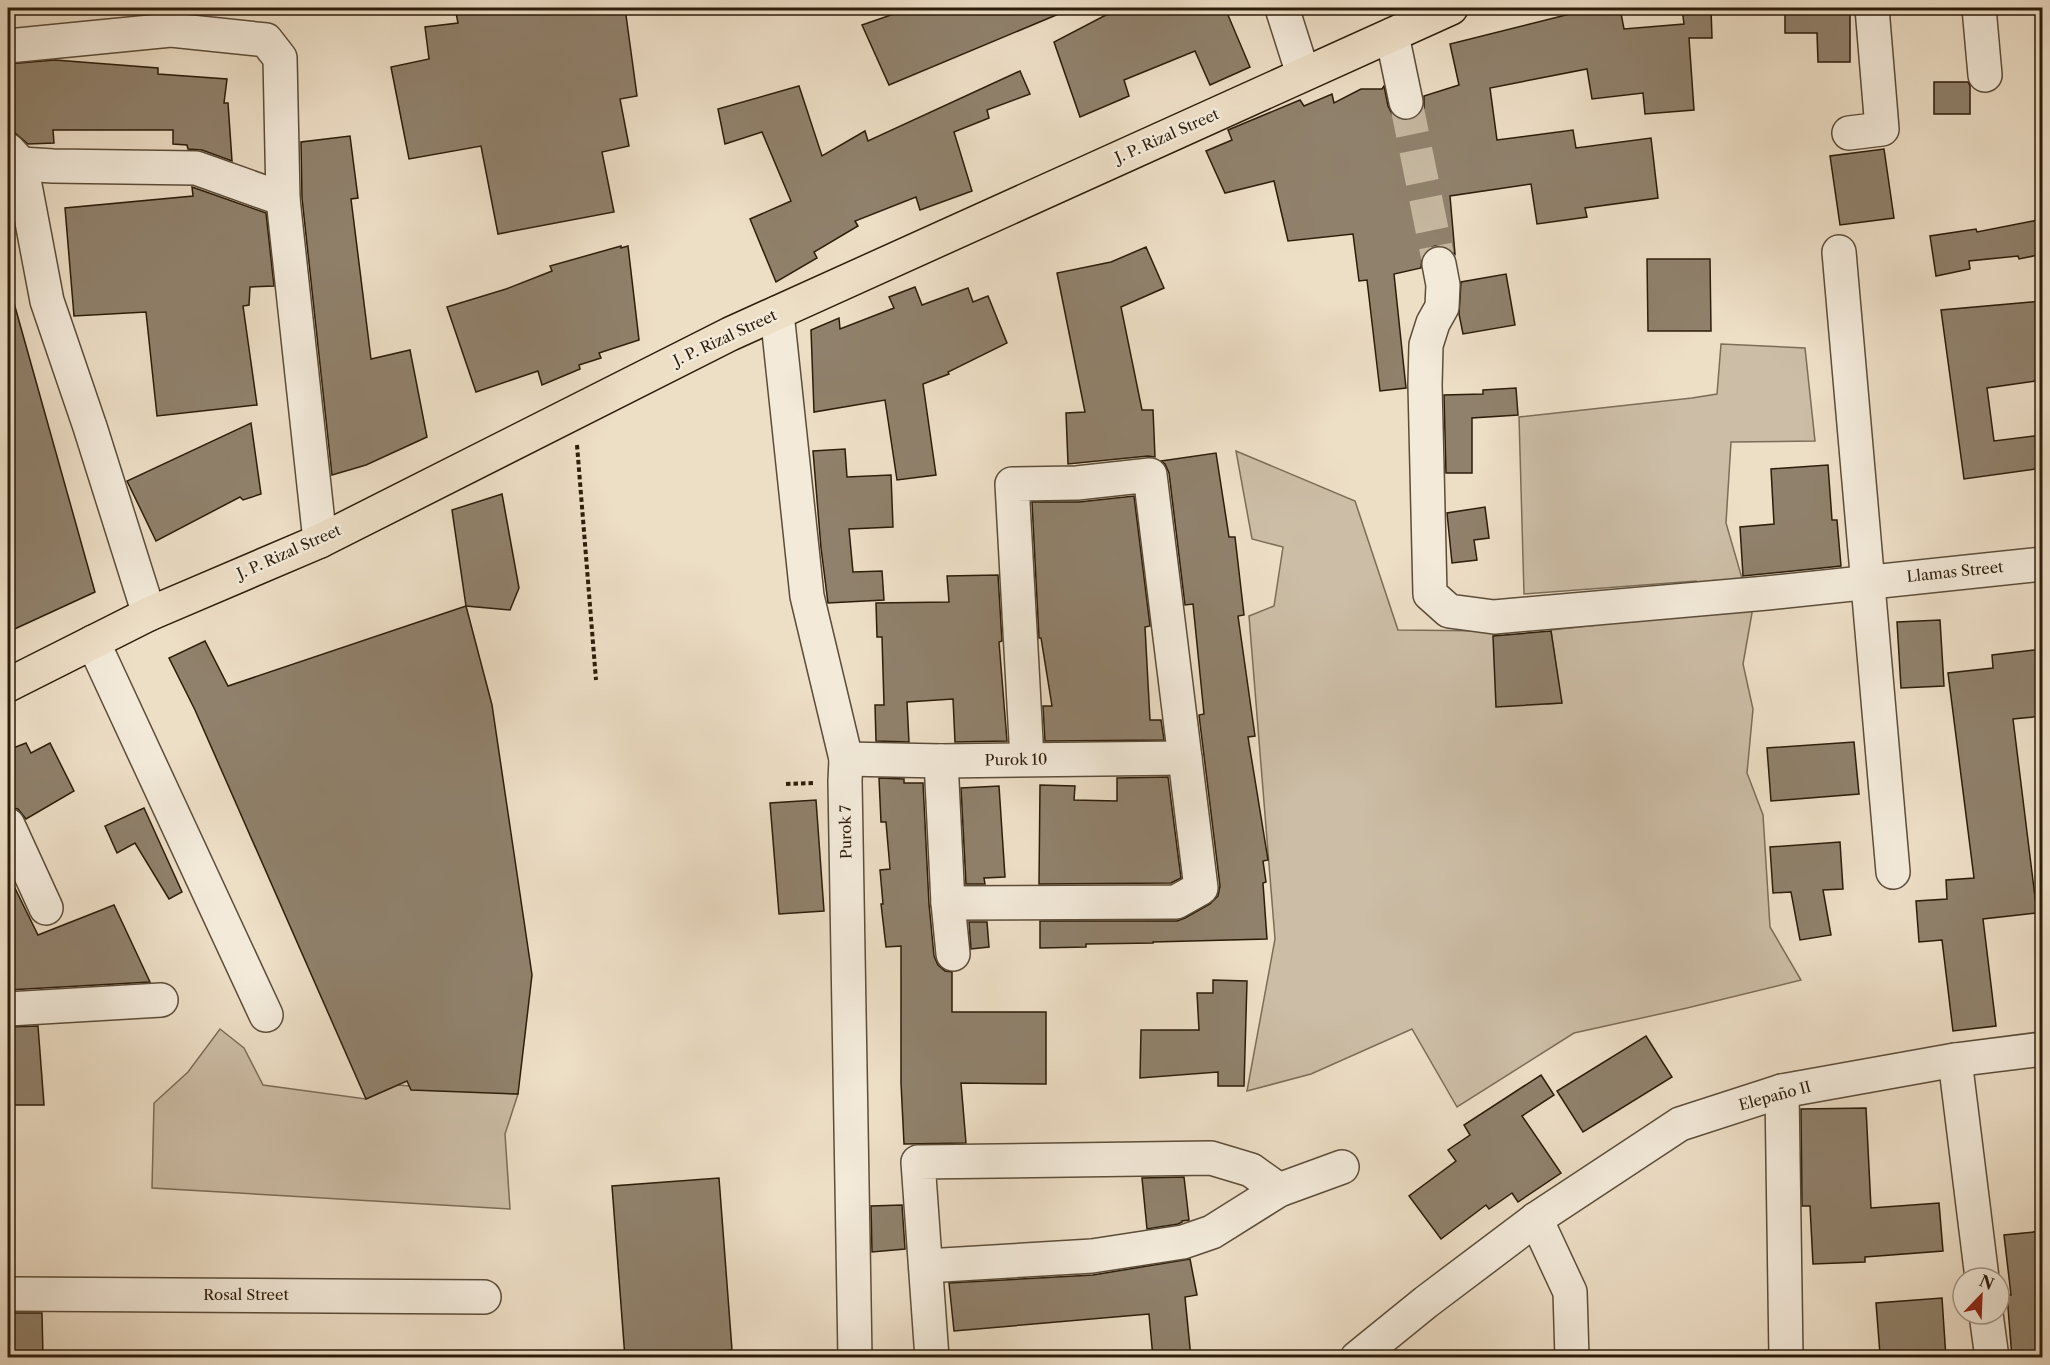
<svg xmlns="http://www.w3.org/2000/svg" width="2050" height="1365" viewBox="0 0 2050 1365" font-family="'Libre Caslon Text',serif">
<rect width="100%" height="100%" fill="#eddec6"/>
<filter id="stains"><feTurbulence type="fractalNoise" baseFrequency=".00333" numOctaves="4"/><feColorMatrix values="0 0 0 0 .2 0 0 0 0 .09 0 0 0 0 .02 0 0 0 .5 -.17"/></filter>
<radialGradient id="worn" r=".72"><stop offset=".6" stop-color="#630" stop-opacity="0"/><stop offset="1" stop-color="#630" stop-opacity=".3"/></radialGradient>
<!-- green -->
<g fill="#ccbda6" stroke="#7c6d58" stroke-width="1.5">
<polygon points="1721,344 1805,348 1815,441 1731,442 1726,523 1752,613 1743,664 1753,709 1747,773 1763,815 1770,927 1801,980 1687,1008 1574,1033 1457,1107 1412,1029 1311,1074 1247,1091 1275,939 1249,616 1274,606 1283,547 1252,539 1236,451 1355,501 1398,630 1493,631 1551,667 1547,704 1561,703 1551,630 1696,614 1696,581 1524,594 1519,417 1692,398 1717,394"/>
<polygon points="220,1029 244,1048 263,1085 366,1099 397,1085 518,1094 505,1134 510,1209 152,1188 154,1103 188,1072"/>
</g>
<!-- building -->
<g fill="#90816c" stroke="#2c1d0a" stroke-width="1.5">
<polygon points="455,8 625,8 637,96 620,99 629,146 602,152 614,212 498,234 481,146 409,159 391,67 429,59 425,27 458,23"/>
<polygon points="911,8 1073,8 889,85 862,25"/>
<polygon points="1127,8 1225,8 1250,67 1210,85 1195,51 1124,80 1129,96 1080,117 1054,42 1104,16"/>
<polygon points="1577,8 1620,8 1624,29 1684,24 1682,8 1711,8 1712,38 1689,38 1694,110 1645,114 1643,93 1592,99 1587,69 1490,88 1497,140 1573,130 1576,148 1651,138 1658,198 1585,208 1587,217 1537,224 1531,184 1450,196 1455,254 1446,247 1435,246 1427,249 1422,257 1421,268 1394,274 1406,388 1380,391 1367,280 1359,281 1353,234 1288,241 1274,181 1225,193 1206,151 1232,140 1228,130 1300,100 1304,106 1332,94 1334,103 1361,89 1382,89 1384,86 1388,106 1392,114 1400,120 1410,120 1418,116 1424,108 1424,96 1459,85 1450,44 1578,12"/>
<polygon points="1785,8 1850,8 1850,62 1818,62 1817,33 1785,33"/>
<polygon points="55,60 158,68 158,74 227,79 224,103 228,103 232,161 202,150 188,149 187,145 173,144 173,130 53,130 54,143 28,144 14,132 8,132 8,64"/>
<polygon points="1020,71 1030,94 987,110 989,118 954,132 972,191 920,210 916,197 855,221 858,226 814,252 817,258 776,282 750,219 791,201 762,132 725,144 718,109 799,86 822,156 865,131 868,141"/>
<polygon points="1934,82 1968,82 1970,86 1970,114 1934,114"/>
<polygon points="350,136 358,198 351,199 371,359 410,350 427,437 366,465 332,475 302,198 301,142"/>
<polygon points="1884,149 1894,218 1840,225 1830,156"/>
<polygon points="192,187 266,213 274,286 250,287 249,305 243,306 257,405 157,416 146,312 74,316 65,208 193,196"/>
<polygon points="2043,219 2043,254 2019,259 2018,256 1969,261 1970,269 1936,276 1930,236 1976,229 1977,232"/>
<polygon points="621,246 621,248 628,246 639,340 599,353 601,358 579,365 580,369 542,385 538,371 476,392 447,307 506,289 552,271 550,266"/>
<polygon points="1146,247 1164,288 1121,307 1142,410 1153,410 1155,457 1148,456 1068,464 1066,413 1085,412 1057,273 1111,262"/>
<polygon points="1647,259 1710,259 1711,331 1648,331"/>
<polygon points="1506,274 1515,325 1463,334 1459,314 1461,282"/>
<polygon points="915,287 922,305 968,288 973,302 988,296 1007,343 948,372 949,374 923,384 936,475 897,480 885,400 814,412 811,330 839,318 840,329 894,308 889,297"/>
<polygon points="2043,301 2043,380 1987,388 1994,441 2043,435 2043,468 1964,479 1941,310"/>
<polygon points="14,303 95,592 8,632 8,304"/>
<polygon points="1516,388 1518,415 1472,418 1472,473 1446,473 1444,395 1483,394 1483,390"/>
<polygon points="251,423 261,494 243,500 240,497 156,541 127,481"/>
<polygon points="845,449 847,477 891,475 893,527 849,529 853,572 882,571 884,600 828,603 821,548 813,451"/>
<polygon points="1216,453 1229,537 1235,537 1244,615 1238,616 1255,736 1248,737 1268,860 1263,861 1266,882 1263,883 1267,939 1153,942 1153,943 1086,944 1086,947 1040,948 1040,921 1177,921 1185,918 1210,904 1218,896 1220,886 1199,715 1204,714 1193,604 1185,605 1169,473 1165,464 1161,461"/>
<polygon points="1828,465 1832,520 1837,520 1841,566 1743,576 1740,527 1774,524 1771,469"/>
<polygon points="502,494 519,588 510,610 466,606 452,510"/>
<polygon points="1134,496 1150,626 1145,627 1150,720 1161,720 1164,740 1045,741 1043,706 1052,706 1041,638 1039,638 1032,502 1079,502"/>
<polygon points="1485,507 1489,538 1474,540 1477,560 1452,563 1447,513"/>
<polygon points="998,575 1002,641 999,642 1007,741 955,742 953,699 907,702 909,742 876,741 875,705 884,705 882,637 877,637 876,603 949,602 947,576"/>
<polygon points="466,606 492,705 532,975 518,1094 411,1090 407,1081 366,1099 195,710 169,658 205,641 228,686"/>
<polygon points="1940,620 1944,686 1901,688 1897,622"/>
<polygon points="1551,631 1562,703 1496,707 1493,636"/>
<polygon points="2043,649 2043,716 2013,719 2037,913 1983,919 1996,1026 1953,1031 1942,940 1919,942 1916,901 1947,899 1946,880 1974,878 1948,673 1993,668 1992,655"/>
<polygon points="1854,742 1859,794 1771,801 1767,748"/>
<polygon points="26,743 31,753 50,743 74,791 26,819 18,809 8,807 8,750"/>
<polygon points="1168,777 1181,878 1171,883 1039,884 1040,785 1075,786 1074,800 1117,801 1117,778"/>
<polygon points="879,778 904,779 904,783 923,783 929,904 934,956 938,965 945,971 952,972 952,1012 1046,1012 1046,1084 961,1083 966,1143 904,1144 901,1083 901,946 886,947 881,904 883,904 880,870 890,869 886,822 881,822"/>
<polygon points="999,786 1005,877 984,878 985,884 966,884 961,788"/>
<polygon points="816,800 824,911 779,914 770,803"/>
<polygon points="144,808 182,892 169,899 135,843 117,853 105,826"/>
<polygon points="1840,842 1843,889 1823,890 1831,935 1800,940 1791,892 1773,893 1770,847"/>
<polygon points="8,874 38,935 114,905 150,982 8,990"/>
<polygon points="969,922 987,922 989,947 971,949"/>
<polygon points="1213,980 1247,981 1244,1086 1218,1086 1218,1072 1140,1078 1141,1030 1199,1030 1197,993 1213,993"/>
<polygon points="38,1026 44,1105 8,1105 8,1027"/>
<polygon points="1646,1036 1672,1077 1583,1132 1557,1091"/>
<polygon points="1541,1075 1554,1095 1522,1116 1561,1173 1518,1202 1512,1193 1489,1209 1486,1205 1441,1239 1409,1196 1456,1161 1448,1150 1470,1135 1464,1125"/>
<polygon points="1866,1108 1871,1208 1939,1203 1943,1251 1865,1257 1865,1262 1813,1264 1810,1206 1802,1206 1801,1109"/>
<polygon points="1184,1177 1189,1220 1182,1221 1182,1222 1178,1224 1147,1229 1142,1178"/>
<polygon points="719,1178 732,1350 625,1358 612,1186"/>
<polygon points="902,1205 905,1249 872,1252 871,1206"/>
<polygon points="2043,1231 2043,1358 2012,1358 2007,1295 2011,1295 2004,1235"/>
<polygon points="1190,1259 1197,1295 1185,1297 1191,1358 1153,1358 1149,1314 954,1331 949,1283 1093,1275"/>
<polygon points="1942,1298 1946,1358 1886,1358 1886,1353 1880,1354 1876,1303"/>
<polygon points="8,1313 42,1313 43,1358 8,1358"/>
</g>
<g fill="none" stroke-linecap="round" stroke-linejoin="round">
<!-- minor-tunnel -->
<polyline stroke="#c6b7a0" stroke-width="33" stroke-dasharray="33 16" stroke-linecap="butt" points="1406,102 1439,264"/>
<!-- minor casing -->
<g stroke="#5c4d39" stroke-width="36">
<g id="minor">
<polyline points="1282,8 1303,74"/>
<polyline points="1979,8 1985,75"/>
<polyline points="1392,35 1406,102"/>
<polyline points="8,46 171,30 266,40 280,58 283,199 320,541"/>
<polyline points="1849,133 1882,129 1872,8"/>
<polyline points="8,150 21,164 47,301 90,427 149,614"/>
<polyline points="21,164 53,166 196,168 283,199"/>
<polyline points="1839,252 1893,872"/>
<polyline points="1439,264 1443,285 1442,307 1433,323 1426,345 1425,385 1430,594 1449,611 1494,617 1767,593 2042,564"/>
<polyline points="777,313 807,596 846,759 845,781 855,1358"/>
<polyline points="93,642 266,1015"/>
<polyline points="846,759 941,761 1185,758"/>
<polyline points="941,761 948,903 953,954"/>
<polyline points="8,825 46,908"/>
<polyline points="948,903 1176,902 1201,888 1150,475 1077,483 1012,484 1027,759"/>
<polyline points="8,1009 161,1000"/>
<polyline points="1955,1060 1982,1278"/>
<polyline points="1782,1091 1786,1358"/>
<polyline points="1536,1219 1570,1292 1572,1358"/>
<polyline points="926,1266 1092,1256 1183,1242 1212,1232 1279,1190 1342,1167"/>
<polyline points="8,1294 484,1297"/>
<polyline points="1986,1314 1992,1358"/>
<polyline points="932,1358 918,1162 1211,1158 1251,1170 1279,1190"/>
<polyline points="1357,1358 1426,1302 1536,1219 1680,1124 1782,1091 1955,1060 2042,1049"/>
</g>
</g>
<!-- major casing -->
<g stroke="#2c1d0a" stroke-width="36">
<polyline id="major" points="8,685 149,614 320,541 730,334 1451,8"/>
</g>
<!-- path -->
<g stroke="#2c1d0a" stroke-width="4" stroke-dasharray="4.5 3" stroke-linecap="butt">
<polyline points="577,445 596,680"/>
<polyline points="786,784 815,783"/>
</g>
<!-- minor -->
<use href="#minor" stroke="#f3eada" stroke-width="33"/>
<!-- major -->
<use href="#major" stroke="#eddec6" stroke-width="33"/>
</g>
<g text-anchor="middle" stroke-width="5" stroke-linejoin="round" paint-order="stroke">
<!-- street labels -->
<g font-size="15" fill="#2c1d0a" stroke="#f3eada">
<text transform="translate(1167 136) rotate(-24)" y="5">J. P. Rizal Street</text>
<text transform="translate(725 338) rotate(-25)" y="5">J. P. Rizal Street</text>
<text transform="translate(289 552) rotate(-24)" y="5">J. P. Rizal Street</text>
<text transform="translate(1955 572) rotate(-6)" y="5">Llamas Street</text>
<text transform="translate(1016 760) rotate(-1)" y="5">Purok 10</text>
<text transform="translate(846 832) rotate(-91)" y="5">Purok 7</text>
<text transform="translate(1775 1096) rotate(-15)" y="5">Elepaño II</text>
<text x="246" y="1300">Rosal Street</text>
</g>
</g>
<!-- margin -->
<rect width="2050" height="1365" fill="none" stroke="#eddec6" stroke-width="30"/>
<rect x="9" y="9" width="2032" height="1347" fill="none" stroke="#2c1d0a" stroke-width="3"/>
<rect x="15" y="15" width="2020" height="1335" fill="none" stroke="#2c1d0a" stroke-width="1.5"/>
<!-- north arrow -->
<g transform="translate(1981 1296) rotate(23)"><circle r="28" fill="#f3eada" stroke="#a39887" stroke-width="1.5"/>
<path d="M0-4.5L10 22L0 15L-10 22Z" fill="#8f2418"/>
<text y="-9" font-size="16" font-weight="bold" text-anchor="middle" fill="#2c1d0a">N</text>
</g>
<rect width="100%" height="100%" filter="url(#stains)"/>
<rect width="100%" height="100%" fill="url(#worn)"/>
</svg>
